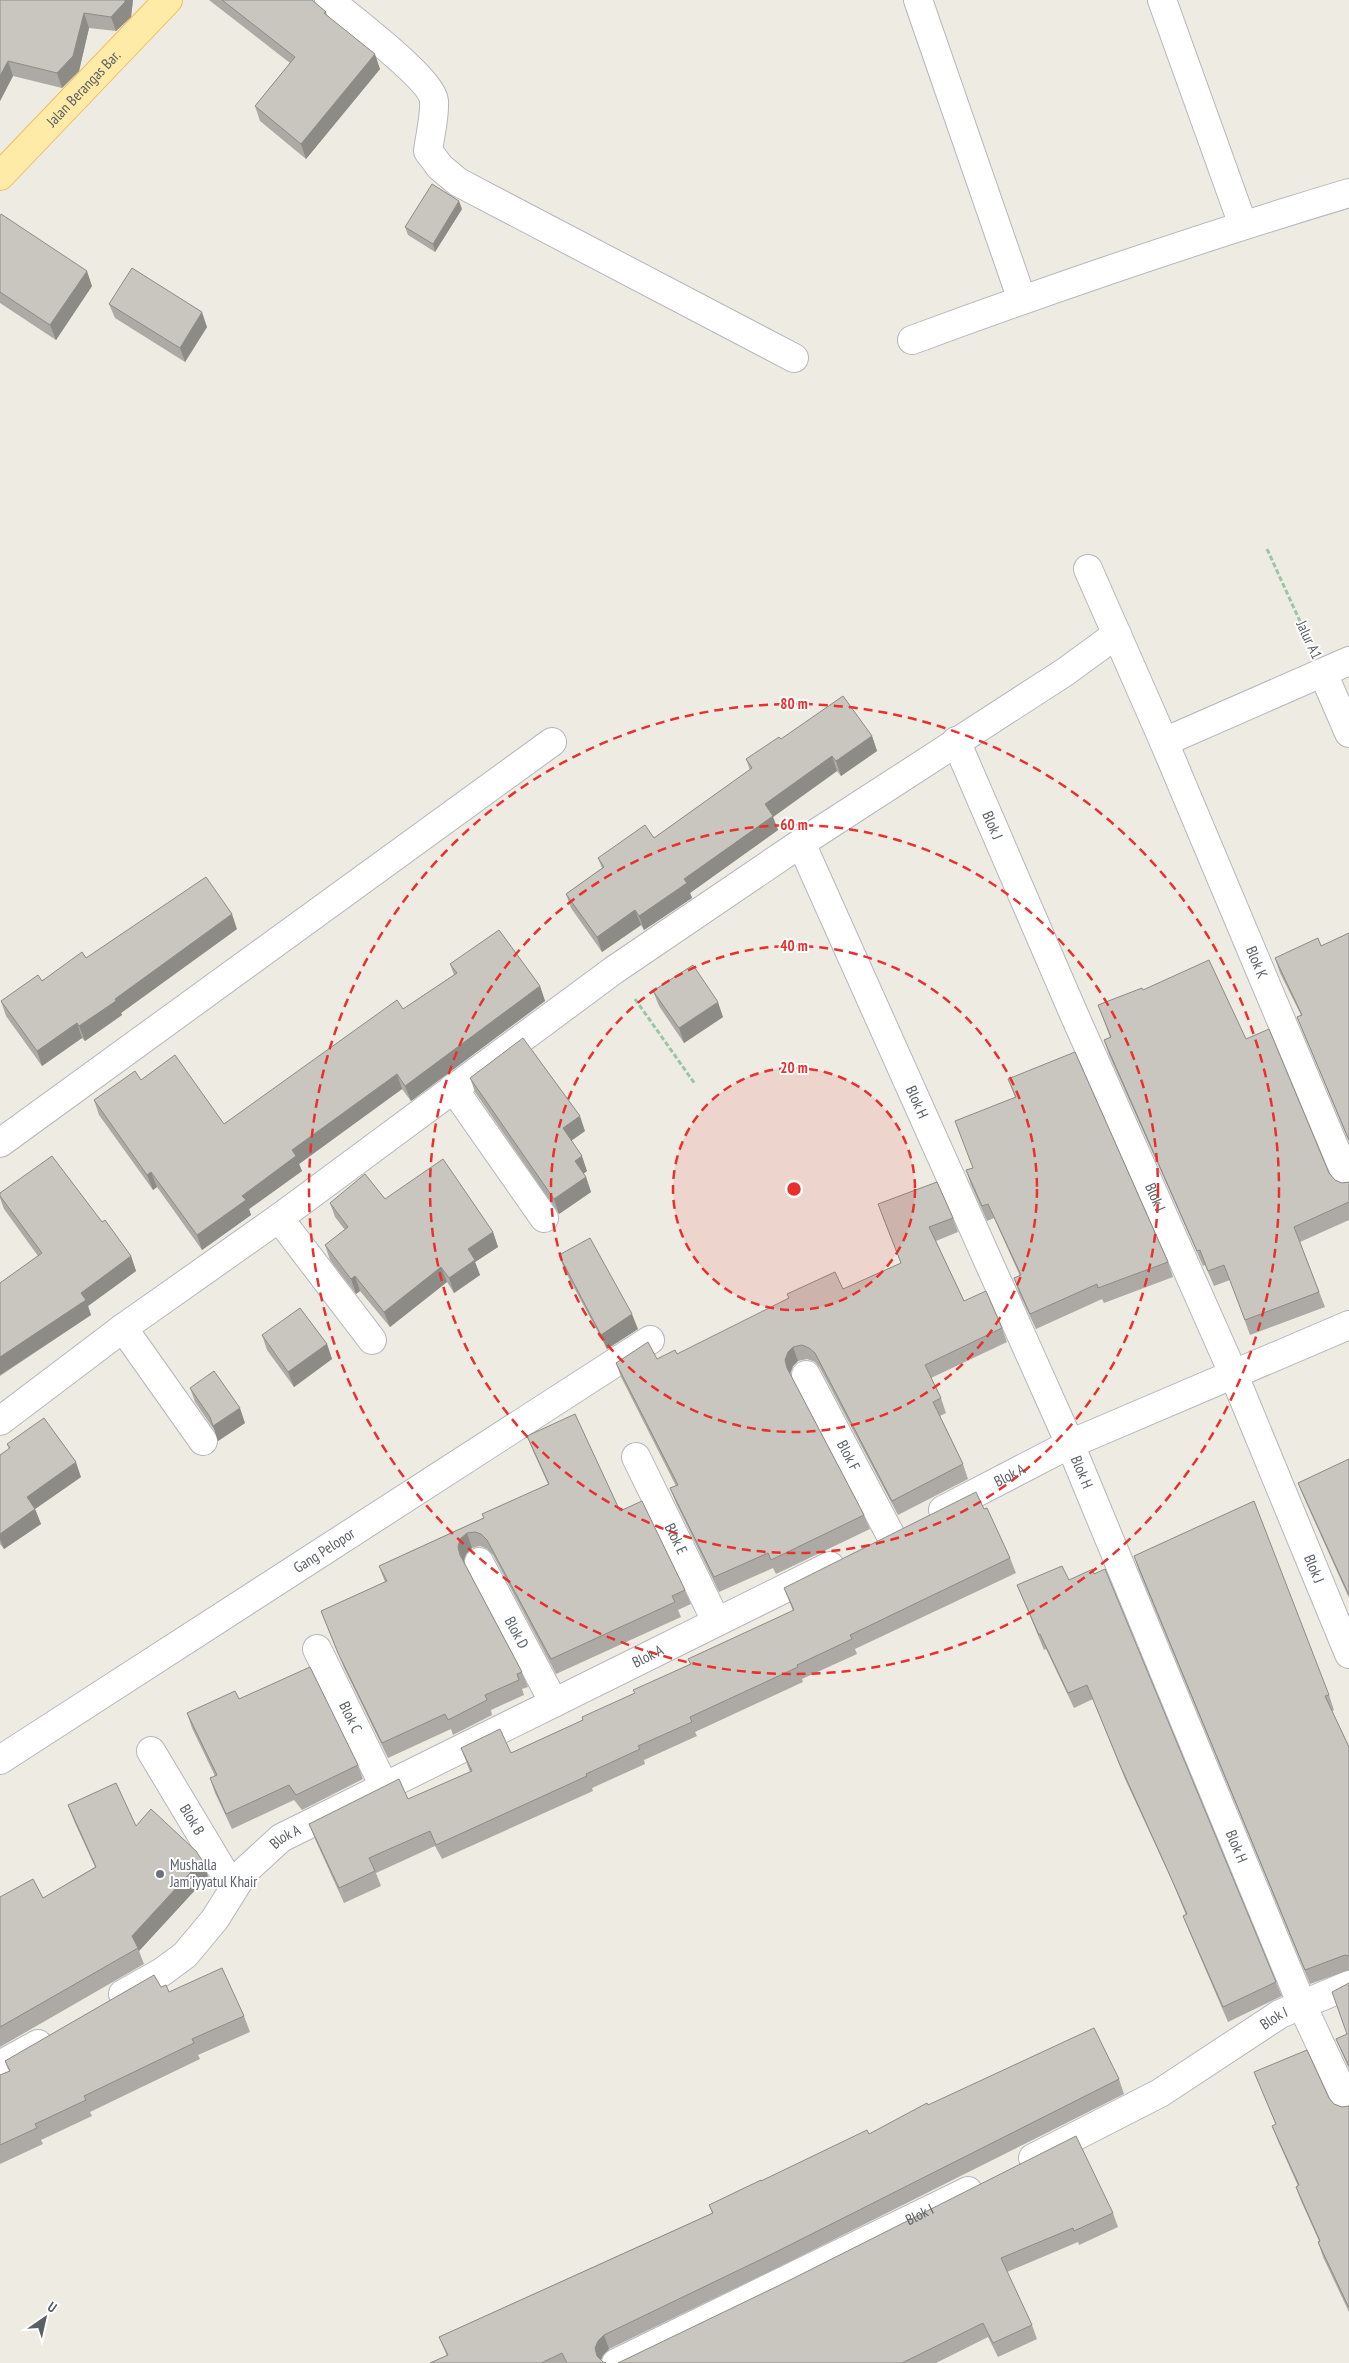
<svg xmlns="http://www.w3.org/2000/svg" width="1349" height="2363" viewBox="0 0 1349 2363" font-family="'PT Sans Narrow',sans-serif">
<rect width="100%" height="100%" fill="#eeebe3"/>
<g fill="none" stroke-linecap="round" stroke-linejoin="round">
<!-- minor casing -->
<g stroke="#b4b7bb" stroke-width="30">
<g id="minor">
<path d="M329,0c20,17 103,79 105,101 1,15 -4,35 -6,50l12,16 18,15 336,176"/>
<polyline points="918,0 1022,300"/>
<polyline points="1162,0 1243,225"/>
<path d="M912,340c144,-53 290,-103 437,-147"/>
<path id="s1" d="M1088,569l76,173 185,440"/>
<polyline points="1323,673 1349,733"/>
<path id="s2" d="M956,741l117,271 160,361 116,281"/>
<polyline points="1164,742 1349,661"/>
<path id="s3" d="M801,843l269,601 232,561 47,101"/>
<polyline points="453,1088 544,1218"/>
<polyline points="0,1143 552,742"/>
<polyline points="279,1218 372,1340"/>
<polyline points="123,1328 203,1441"/>
<path id="s4" d="M806,1375l85,161"/>
<polyline points="0,1421 123,1328 279,1218 614,970 801,843 1065,672 1117,634"/>
<path id="s5" d="M636,1457l80,164"/>
<path id="s6" d="M943,1510l127,-66 279,-119"/>
<path id="s7" d="M479,1562l75,141"/>
<path id="s8" d="M317,1649l67,137"/>
<path id="s9" d="M151,1751l82,137"/>
<path id="s10" d="M0,1760l650,-420"/>
<path id="s11" d="M123,1994l39,-22 23,-17 30,-36 30,-48 36,-33 549,-272"/>
<polyline points="0,2065 38,2044"/>
<path id="s12" d="M1033,2158l127,-65 120,-79 69,-29"/>
<path id="s13" d="M616,2363l352,-172"/>
</g>
</g>
<!-- primary casing -->
<g stroke="#f2bc58" stroke-width="30">
<g id="primary">
<path id="s14" d="M0,176l168,-176"/>
</g>
</g>
<!-- path -->
<g stroke="#99c7a3" stroke-width="3" stroke-dasharray="5 2.5" stroke-linecap="butt">
<polyline points="1267,549 1309,641"/>
<polyline points="635,999 695,1084"/>
</g>
<!-- minor -->
<use href="#minor" stroke="#fff" stroke-width="28"/>
<!-- primary -->
<use href="#primary" stroke="#ffeba8" stroke-width="28"/>
</g>
<!-- wall -->
<g fill="#adaaa5">
<polygon points="0,0 133,0 131,17 116,31 89,28 79,71 62,88 13,76 0,101"/>
<polygon points="209,0 312,0 326,12 327,15 380,69 306,159 260,121 255,106 290,63"/>
<polygon points="462,209 435,252 408,235 405,227"/>
<polygon points="0,216 92,286 56,340 0,303"/>
<polygon points="109,304 207,327 185,362 115,318"/>
<polygon points="872,736 877,751 841,776 837,771 773,817 778,830 690,893 692,898 644,930 641,925 602,952 571,908 566,894 602,868 598,858 654,838 750,770 746,759 781,739"/>
<polygon points="237,929 121,1013 122,1015 85,1041 82,1038 42,1066 6,1016 1,1001 86,958"/>
<polygon points="1349,933 1349,1142 1303,1032 1297,1017 1301,1015 1280,973 1275,958 1321,946"/>
<polygon points="450,964 540,986 545,1001 411,1101 402,1089 299,1164 302,1171 249,1209 251,1215 202,1250 157,1187 153,1190 99,1115 94,1100 141,1080 224,1124 403,1009 454,975"/>
<polygon points="1143,990 1246,1039 1329,1173 1335,1180 1342,1183 1349,1182 1349,1220 1300,1242 1325,1307 1250,1335 1230,1280 1214,1286 1205,1265 1203,1266 1109,1055 1104,1040 1110,1037 1098,1005"/>
<polygon points="653,991 723,1017 684,1043 659,1006"/>
<polygon points="470,1078 585,1131 571,1141 587,1171 583,1174 586,1177 591,1192 559,1214 475,1092"/>
<polygon points="1008,1079 1168,1262 1173,1277 1104,1303 1102,1299 1036,1329 1019,1293 1014,1278 1020,1276 994,1218 987,1221 971,1185 966,1170 973,1168 1015,1097"/>
<polygon points="0,1193 102,1222 131,1256 136,1271 88,1306 91,1315 0,1376 0,1283 38,1256 4,1209 0,1198"/>
<polygon points="385,1199 493,1232 498,1247 475,1262 480,1275 454,1293 447,1282 390,1327 360,1291 356,1294 330,1260 325,1245 345,1230 335,1217 330,1203"/>
<polygon points="883,1218 953,1218 958,1232 936,1241 964,1301 1002,1328 1007,1342 931,1378 941,1398 946,1413 940,1416 963,1464 968,1479 898,1515 820,1368 815,1362 807,1359 798,1361 793,1366 790,1374 864,1515 870,1529 776,1574 773,1568 719,1592 676,1503 670,1488 676,1486 621,1377 616,1363 657,1359 677,1354 843,1289 901,1263"/>
<polygon points="559,1255 638,1329 607,1349 564,1269"/>
<polygon points="262,1335 327,1344 332,1359 294,1387 267,1350"/>
<polygon points="190,1388 245,1423 218,1441 215,1431 195,1402"/>
<polygon points="527,1436 620,1511 685,1590 691,1604 678,1610 681,1617 556,1674 493,1555 487,1549 480,1546 472,1548 466,1554 464,1562 522,1672 528,1687 522,1689 524,1695 491,1710 492,1715 453,1735 451,1729 388,1758 344,1668 321,1611 385,1582 379,1566 483,1518 548,1484 533,1451"/>
<polygon points="7,1444 81,1477 35,1509 41,1524 4,1549 0,1544 0,1455 9,1449"/>
<polygon points="1349,1459 1349,1598 1304,1498 1298,1483"/>
<polygon points="984,1509 1010,1558 1016,1573 855,1649 857,1654 802,1679 803,1682 695,1732 697,1736 644,1760 645,1764 592,1788 593,1791 442,1859 435,1846 376,1873 381,1886 344,1903 315,1839 309,1824 408,1799 470,1772 461,1748 511,1753 583,1720 690,1664 688,1659 793,1611 784,1588"/>
<polygon points="1134,1556 1329,1695 1334,1710 1332,1711 1349,1747 1349,1970 1310,1984 1139,1571"/>
<polygon points="1069,1580 1276,1982 1282,1996 1228,2022 1189,1931 1183,1916 1186,1915 1173,1883 1125,1779 1093,1699 1074,1708 1046,1649 1044,1650 1023,1599 1017,1585"/>
<polygon points="239,1699 358,1765 363,1779 302,1810 294,1800 232,1829 215,1793 210,1778 215,1776 192,1728 187,1713"/>
<polygon points="68,1805 136,1826 208,1876 139,1951 144,1964 0,2047 0,1897 43,1898 95,1867 74,1821"/>
<polygon points="1349,1983 1349,2069 1342,2053 1336,2039 1347,2034"/>
<polygon points="161,1987 169,1992 244,2016 250,2032 198,2055 200,2059 90,2112 92,2116 41,2140 43,2144 0,2164 0,2075 9,2071 5,2061"/>
<polygon points="1254,2072 1329,2098 1334,2104 1342,2107 1349,2106 1349,2312 1323,2257 1318,2242 1319,2241 1301,2201 1296,2187 1298,2186 1278,2141 1272,2126 1276,2125"/>
<polygon points="1119,2079 1124,2094 775,2269 609,2349 603,2355 601,2360 603,2362 606,2363 430,2363 447,2356 439,2337 712,2213 709,2205 761,2181 869,2134 928,2105"/>
<polygon points="1113,2213 1118,2227 1079,2245 1078,2242 1007,2272 1032,2325 1037,2339 998,2357 988,2337 936,2363 618,2363"/>
</g>
<!-- shaded-wall -->
<g fill="#8d8b86">
<polygon points="125,0 133,0 131,17 116,31 111,17"/>
<polygon points="84,13 89,28 79,71 62,88 57,73"/>
<polygon points="375,54 380,69 306,159 301,144"/>
<polygon points="8,61 13,76 0,101 0,76"/>
<polygon points="459,201 462,209 435,252 433,244"/>
<polygon points="87,271 92,286 56,340 50,325"/>
<polygon points="202,312 207,327 185,362 180,348"/>
<polygon points="872,736 877,751 841,776 836,761"/>
<polygon points="832,756 837,771 773,817 778,830 690,893 692,898 644,930 639,916 684,879 765,804"/>
<polygon points="635,910 641,925 602,952 597,937"/>
<polygon points="232,914 237,929 121,1013 122,1015 85,1041 79,1026 115,999"/>
<polygon points="540,986 545,1001 411,1101 405,1086"/>
<polygon points="718,1002 723,1017 684,1043 679,1028"/>
<polygon points="77,1023 82,1038 42,1066 37,1051"/>
<polygon points="397,1074 402,1089 299,1164 302,1171 249,1209 251,1215 202,1250 197,1235 242,1196 292,1150"/>
<polygon points="580,1116 585,1131 568,1143 563,1128"/>
<polygon points="582,1156 587,1171 580,1176 575,1161"/>
<polygon points="151,1172 157,1187 153,1190 147,1175"/>
<polygon points="586,1177 591,1192 559,1214 554,1199"/>
<polygon points="493,1232 498,1247 475,1262 480,1275 454,1293 449,1278 468,1249"/>
<polygon points="131,1256 136,1271 88,1306 91,1315 0,1375 0,1357 81,1293"/>
<polygon points="441,1267 447,1282 390,1327 384,1312"/>
<polygon points="355,1276 360,1291 356,1294 351,1279"/>
<polygon points="632,1314 638,1329 607,1349 601,1335"/>
<polygon points="327,1344 332,1359 294,1387 288,1372"/>
<polygon points="793,1347 798,1361 793,1366 790,1374 787,1368 785,1360 788,1352"/>
<polygon points="240,1408 245,1423 218,1441 213,1426"/>
<polygon points="76,1462 81,1477 35,1509 41,1524 4,1549 0,1539 0,1534 27,1497"/>
<polygon points="467,1533 472,1548 466,1554 463,1562 460,1555 458,1547 460,1539"/>
<polygon points="202,1860 208,1876 139,1951 132,1936"/>
<polygon points="604,2335 609,2349 603,2355 600,2362 597,2356 595,2348 598,2341"/>
</g>
<!-- building -->
<g fill="#c9c6c0" stroke="#8d8b86">
<polygon points="0,0 125,0 125,2 111,17 84,13 73,56 57,73 8,61 0,76"/>
<polygon points="222,0 312,0 326,12 324,13 375,54 301,144 255,106 295,57"/>
<polygon points="432,184 459,201 433,244 405,227"/>
<polygon points="1,214 87,271 50,325 0,292 0,216"/>
<polygon points="132,268 202,312 180,348 109,304"/>
<polygon points="843,696 872,736 836,761 832,756 765,804 773,816 684,879 687,883 639,916 635,910 597,937 566,894 604,867 598,858 645,825 654,838 752,768 746,759 779,737 781,739"/>
<polygon points="206,877 232,914 115,999 116,1001 79,1026 77,1023 37,1051 1,1001 38,975 42,981 82,952 86,958"/>
<polygon points="499,930 540,986 405,1086 397,1074 292,1150 296,1156 242,1196 246,1200 197,1235 151,1172 147,1175 94,1100 135,1071 141,1080 175,1055 224,1124 397,1000 403,1009 457,973 450,964"/>
<polygon points="1349,933 1349,1140 1297,1017 1302,1015 1275,958 1318,938 1321,946"/>
<polygon points="1209,960 1246,1039 1269,1029 1329,1173 1335,1180 1342,1183 1349,1182 1349,1202 1294,1227 1319,1292 1245,1320 1224,1265 1208,1271 1200,1250 1197,1251 1104,1040 1111,1037 1098,1005 1142,988 1143,990"/>
<polygon points="693,965 718,1002 679,1028 653,991"/>
<polygon points="523,1038 580,1116 563,1128 582,1156 575,1161 586,1177 554,1199 470,1078"/>
<polygon points="1075,1052 1168,1262 1098,1288 1097,1284 1030,1314 1014,1278 1021,1275 988,1204 982,1206 966,1170 973,1168 955,1121 1016,1097 1008,1079"/>
<polygon points="52,1156 102,1222 105,1220 131,1256 81,1293 86,1300 0,1357 0,1283 42,1253 0,1196 0,1193"/>
<polygon points="443,1159 493,1232 468,1249 475,1260 449,1278 441,1267 384,1312 355,1276 351,1279 325,1245 348,1227 330,1203 365,1174 385,1199"/>
<polygon points="937,1182 953,1218 929,1227 964,1301 986,1291 1002,1328 925,1365 941,1398 933,1402 963,1464 892,1501 815,1353 809,1348 802,1345 793,1347 788,1352 785,1360 787,1368 864,1515 771,1560 768,1553 714,1577 670,1488 678,1485 616,1363 648,1342 657,1359 675,1350 677,1354 789,1298 787,1294 835,1272 843,1289 901,1263 878,1204"/>
<polygon points="590,1238 632,1314 601,1335 559,1255"/>
<polygon points="300,1308 327,1344 288,1372 262,1335"/>
<polygon points="214,1371 240,1408 213,1426 210,1417 190,1388"/>
<polygon points="575,1414 620,1511 642,1501 685,1590 672,1596 675,1602 551,1659 487,1540 481,1534 475,1532 467,1533 460,1539 458,1547 460,1555 522,1672 517,1674 519,1680 485,1695 487,1700 448,1720 445,1714 382,1743 338,1653 321,1611 387,1581 379,1566 484,1518 482,1514 549,1484 527,1436"/>
<polygon points="44,1418 76,1462 27,1497 35,1509 0,1534 0,1455 10,1448 7,1444"/>
<polygon points="1349,1459 1349,1595 1298,1483"/>
<polygon points="976,1492 984,1509 987,1508 1010,1558 850,1635 852,1639 797,1665 798,1667 690,1717 692,1722 638,1746 640,1749 586,1774 587,1776 436,1845 430,1831 369,1858 375,1871 339,1888 309,1824 399,1779 408,1799 472,1771 461,1748 500,1729 511,1753 583,1720 582,1717 635,1693 633,1690 691,1664 688,1659 794,1610 784,1588"/>
<polygon points="1254,1501 1329,1695 1325,1696 1349,1747 1349,1956 1345,1955 1305,1970 1134,1556"/>
<polygon points="1062,1566 1069,1580 1093,1569 1094,1574 1105,1569 1276,1982 1223,2007 1183,1916 1187,1914 1167,1869 1120,1765 1087,1685 1068,1693 1040,1634 1039,1635 1017,1585"/>
<polygon points="310,1667 358,1765 296,1795 289,1785 226,1814 210,1778 217,1775 187,1713 235,1691 239,1699"/>
<polygon points="116,1783 136,1826 151,1809 196,1851 202,1860 132,1936 138,1948 0,2027 0,1897 33,1879 43,1898 96,1867 68,1805"/>
<polygon points="222,1968 244,2016 192,2039 194,2043 84,2096 86,2100 35,2124 37,2128 0,2145 0,2075 10,2071 5,2061 154,1975 161,1987 166,1985 169,1992"/>
<polygon points="1349,1983 1349,2066 1336,2039 1347,2034 1332,1992"/>
<polygon points="1094,2028 1119,2079 770,2255 604,2335 598,2341 595,2348 597,2356 603,2362 606,2363 567,2363 562,2353 541,2363 430,2363 448,2355 439,2337 713,2213 709,2205 761,2180 761,2181 867,2130 869,2134 927,2103 928,2105"/>
<polygon points="1307,2050 1329,2098 1334,2104 1342,2107 1349,2106 1349,2308 1318,2242 1320,2241 1296,2187 1299,2185 1272,2126 1276,2124 1254,2072"/>
<polygon points="1076,2136 1113,2213 1074,2231 1073,2228 1001,2258 1032,2325 993,2343 983,2323 902,2363 618,2363 784,2283"/>
</g>
<!-- distance rings -->
<circle cx="794" cy="1189" r="121" fill="#ea2f2d" fill-opacity=".12"/>
<g fill="none" stroke="#ea2f2d" stroke-width="2.5" stroke-dasharray="9 6">
<circle cx="794" cy="1189" r="121"/>
<circle cx="794" cy="1189" r="243"/>
<circle cx="794" cy="1189" r="364"/>
<circle cx="794" cy="1189" r="485"/>
</g>
<!-- markers -->
<circle fill="#6b7280" stroke="#fff" stroke-width="2" cx="160" cy="1874" r="5"/>
<g text-anchor="middle" stroke-width="4" stroke-linejoin="round" paint-order="stroke">
<!-- street labels -->
<g font-size="15" fill="#5b6064" stroke="#fff">
<text dy="5" stroke="none"><textPath href="#s14" startOffset="121">Jalan Berangas Bar.</textPath></text>
<text transform="translate(1309 640) rotate(65)" y="5">Jalur A1</text>
<text dy="5" stroke="none"><textPath href="#s2" startOffset="92">Blok J</textPath></text>
<text dy="5" stroke="none"><textPath href="#s1" startOffset="428">Blok K</textPath></text>
<text dy="5" stroke="none"><textPath href="#s3" startOffset="284">Blok H</textPath></text>
<text dy="5" stroke="none"><textPath href="#s2" startOffset="498">Blok J</textPath></text>
<text dy="5" stroke="none"><textPath href="#s4" startOffset="91">Blok F</textPath></text>
<text dy="5" stroke="none"><textPath href="#s3" startOffset="689">Blok H</textPath></text>
<text dy="5" stroke="none"><textPath href="#s6" startOffset="75">Blok A</textPath></text>
<text dy="5" stroke="none"><textPath href="#s5" startOffset="91">Blok E</textPath></text>
<text dy="5" stroke="none"><textPath href="#s10" startOffset="386">Gang Pelopor</textPath></text>
<text dy="5" stroke="none"><textPath href="#s2" startOffset="902">Blok J</textPath></text>
<text dy="5" stroke="none"><textPath href="#s7" startOffset="80">Blok D</textPath></text>
<text dy="5" stroke="none"><textPath href="#s11" startOffset="635">Blok A</textPath></text>
<text dy="5" stroke="none"><textPath href="#s8" startOffset="76">Blok C</textPath></text>
<text dy="5" stroke="none"><textPath href="#s9" startOffset="80">Blok B</textPath></text>
<text dy="5" stroke="none"><textPath href="#s11" startOffset="230">Blok A</textPath></text>
<text dy="5" stroke="none"><textPath href="#s3" startOffset="1094">Blok H</textPath></text>
<text dy="5" stroke="none"><textPath href="#s12" startOffset="279">Blok I</textPath></text>
<text dy="5" stroke="none"><textPath href="#s13" startOffset="338">Blok I</textPath></text>
</g>
<!-- worship labels -->
<g font-size="15" fill="#5b616d" stroke="#fff" text-anchor="start">
<text x="170" y="1870">Mushalla<tspan x="170" dy="17">Jam'iyyatul Khair</tspan></text>
</g>
</g>
<circle cx="794" cy="1189" r="8" fill="#ea2f2d" stroke="#fff" stroke-width="2.5"/>
<g font-size="15" text-anchor="middle" font-weight="bold" fill="#ea2f2d" stroke="#fff" stroke-width="4" stroke-linejoin="round" paint-order="stroke">
<text x="794" y="709">80 m</text>
<text x="794" y="830">60 m</text>
<text x="794" y="951">40 m</text>
<text x="794" y="1073">20 m</text>
</g>
<!-- north arrow -->
<g transform="translate(45 2318) rotate(34)" stroke="#ffffff" stroke-width="4" paint-order="stroke">
<path d="M0-4L9 19L0 12L-9 19Z" fill="#5b6064"/>
<text y="-8" font-size="14" font-weight="bold" text-anchor="middle" fill="#5b6064">U</text>
</g>
</svg>
